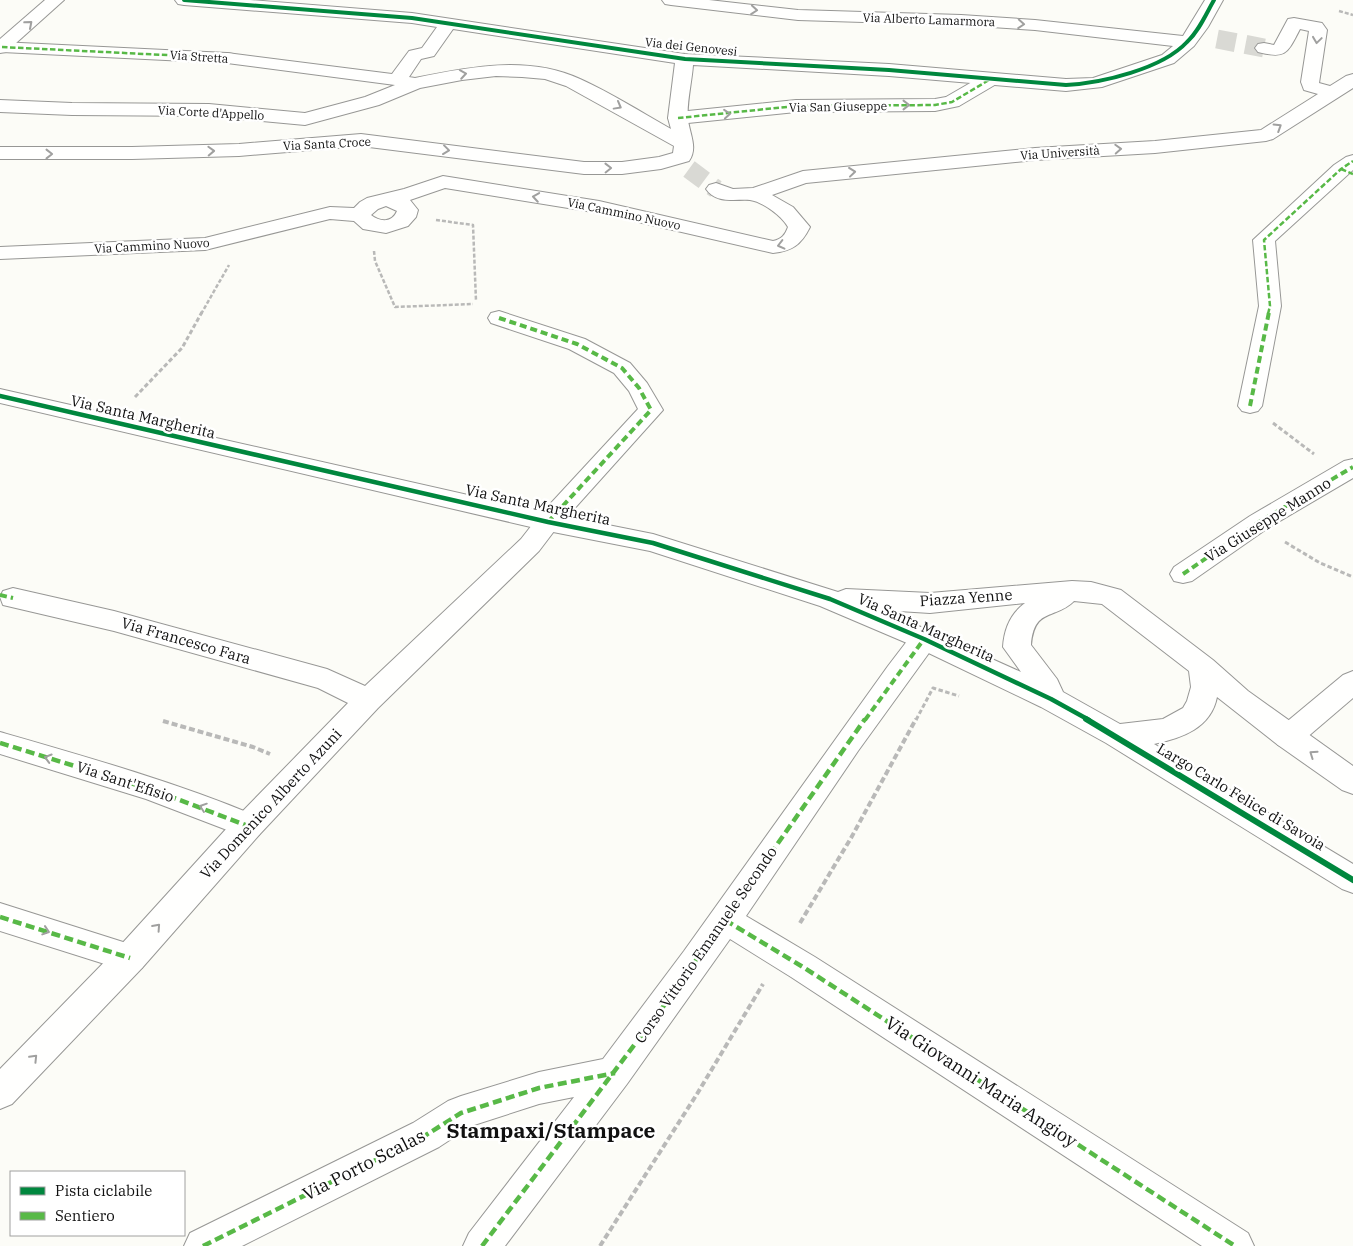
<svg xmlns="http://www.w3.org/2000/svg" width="1353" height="1246" viewBox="0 0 1353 1246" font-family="'IBM Plex Serif',serif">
<rect width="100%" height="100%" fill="#fcfcf7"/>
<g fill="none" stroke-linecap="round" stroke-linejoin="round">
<!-- minor-tunnel -->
<g stroke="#d9d9d4" stroke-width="19" stroke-dasharray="19 10" stroke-linecap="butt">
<polyline points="1217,39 1264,48"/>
<polyline points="689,169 716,189"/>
</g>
<!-- pedestrian casing -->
<g stroke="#979795" stroke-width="2">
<g id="pedestrian">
<polygon points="0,42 227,53 233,54 236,58 233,62 227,63 2,52 0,52"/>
<polygon points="991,73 998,75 1000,79 998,83 959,106 935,111 796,112 678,124 671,122 668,118 671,114 678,112 796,100 935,99 946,97 984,75"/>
<polygon points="1353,155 1353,170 1275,241 1281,306 1262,406 1258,411 1250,413 1242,411 1238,406 1259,306 1253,240 1334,165 1346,157"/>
<polygon points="499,311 585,339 630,363 647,383 663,410 557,528 548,531 539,528 535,522 539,516 638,409 629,391 614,373 569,349 491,323 488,318 491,313"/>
<polygon points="1353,459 1353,478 1268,528 1192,581 1183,583 1174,581 1170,574 1174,567 1250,516 1344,461"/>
<polygon points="924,629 934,632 938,639 934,646 858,751 746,916 815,957 1248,1233 1254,1246 1202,1246 791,977 730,939 627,1084 505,1246 463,1246 469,1233 574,1097 539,1104 471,1126 439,1147 242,1246 184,1246 190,1233 413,1123 448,1101 461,1096 539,1072 603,1059 684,951 888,666 914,632"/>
<path d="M0,732c87,25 175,50 259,85l4,9 -4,9 -11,3 -102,-39 -146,-45z"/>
<polygon points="0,903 142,948 146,958 142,968 130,972 0,931"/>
</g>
</g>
<!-- minor casing -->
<g stroke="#979795" stroke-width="2">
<g id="minor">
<polygon points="45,0 64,0 6,52 0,53 0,39"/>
<path d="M175,0h75l162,13 273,41 204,10 177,15 27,-1 69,-23 11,-9 -138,-16 -74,-5 -163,-5 -127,-15 -6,-1 -3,-4h47l89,10 163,5 74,5 148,16 22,-36h18l-15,27 -14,19 -20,17 -72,24 -36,4 -177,-15 -196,-11c-1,16 -7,40 -5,55 2,15 10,28 1,41l-28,8 -39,5h-38l-223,-28 -122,10 -107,3h-132v-12h132l107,-3 122,-10 223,28h38l37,-5 14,-4 1,-7 -108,-60 -21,-7 -23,-2 -26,-1 -34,4 -42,8 -41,17 -74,20 -96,-9 -137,-1 -72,-3v-12l72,3 137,1 96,9 60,-16 30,-12 -168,-22 -6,-1 -3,-4 3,-4 6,-1 165,21 17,-23 13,-3 15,-21 -25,-4 -228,-18 -6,-1zM453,29l222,34 -7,55 3,11c-30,-17 -60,-36 -91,-50 -52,-24 -111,-12 -165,-1l-6,-1 12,-18 13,-3z"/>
<path d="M1294,18l28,5 5,7 -8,53 11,3 16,-10 7,-2v14l-80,51 -7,2 -111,12 -120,7 -229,23 -34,12 21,12 17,20c-9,18 -18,24 -37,26l-174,-40 -154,-25 -35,12 8,10 -2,7 -8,9 -22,7 -23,-4 -9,-8 -24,-2 -125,31 -205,9v-12l205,-9 125,-31 24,1 6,-6 7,-4 37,-9 39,-13 156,25 174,40c9,-2 12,-6 15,-14 -6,-11 -25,-25 -38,-27 -15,-1 -34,4 -44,-11l3,-4 7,-2 17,6 20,-1 50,-17 232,-23 120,-7 106,-11 57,-36 -14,-4 -3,-8 8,-51 -9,-2c-13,25 -14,30 -42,23l-3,-4 3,-4 6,-1 10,2 14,-26zM386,206l11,5c-5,12 -17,11 -26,4l7,-6z"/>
<polygon points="548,513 557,516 561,522 539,551 378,708 259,835 142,968 12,1104 0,1109 0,1069 118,948 237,817 348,703 318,688 114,631 3,605 0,597 3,591 13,588 114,611 327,669 365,686 521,539 539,516"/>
<polygon points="1353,671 1353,698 1298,745 1288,748 1278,745 1273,737 1278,729 1343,675"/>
</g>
</g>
<!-- tertiary casing -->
<g stroke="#979795" stroke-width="2">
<path id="tertiary" d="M0,389l548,124 105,21 185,58 8,-3 84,4 142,-12 19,1 30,8 92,70 35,31 105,75v28l-11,-4 -64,-45 -61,-48c-6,31 -35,41 -63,47l199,120v29l-11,-4 -236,-146 -65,-36 -127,-61 -94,-40 -170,-55 -102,-20 -548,-128zM1074,601l28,3 87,67 2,16 -4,14 -4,7 -20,11 -43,5 -57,-32 -6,-13 -26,-34c3,-38 24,-25 43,-44zM1025,603c-15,11 -21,27 -22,44l18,25 -138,-62 47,3z"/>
</g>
<!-- path-far2 -->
<g stroke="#b9b9b8" stroke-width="2.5" stroke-dasharray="4 2" stroke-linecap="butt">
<polyline points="1339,11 1353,15"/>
<polyline points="436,220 473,225 476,301"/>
<polyline points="374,251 375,261 395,307 473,304"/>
<polyline points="201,314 229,265"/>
</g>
<!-- path-far1 -->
<g stroke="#b9b9b8" stroke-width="3" stroke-dasharray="4.5 2.5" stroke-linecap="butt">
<polyline points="135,397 182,348 202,312"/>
<polyline points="1273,423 1314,454"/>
<polyline points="1285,542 1320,563 1353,577"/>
<polyline points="916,720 933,688 959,696"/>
</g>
<!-- path -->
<g stroke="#b9b9b8" stroke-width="4" stroke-dasharray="6 3" stroke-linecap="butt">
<polyline points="163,721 253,747 270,754"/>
<polyline points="800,923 851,838 916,719"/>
<polyline points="600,1246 697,1094 763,984"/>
</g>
<!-- pedestrian -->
<use href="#pedestrian" fill="#fffffe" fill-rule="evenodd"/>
<!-- minor -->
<use href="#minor" fill="#fffffe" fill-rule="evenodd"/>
<!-- tertiary -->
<use href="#tertiary" fill="#fffffe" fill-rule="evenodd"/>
<!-- quiet-far2 -->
<g stroke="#58b947" stroke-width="2.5" stroke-dasharray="5.5 2.5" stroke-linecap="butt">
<polyline points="2,47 227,58"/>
<polyline points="678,118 796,106 935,105 952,102 989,80"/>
<polyline points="1341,169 1353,174"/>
<polyline points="1268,314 1270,306 1264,240 1341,169 1353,161"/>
</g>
<!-- quiet-far1 -->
<g stroke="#58b947" stroke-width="4" stroke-dasharray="7 4" stroke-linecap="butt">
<polyline points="499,318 577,344 622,368 639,388 651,410 548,522"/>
<polyline points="1250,406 1269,312"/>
<polyline points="1183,574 1259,522 1353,467"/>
<polyline points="0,595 13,598"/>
<polyline points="865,720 924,639"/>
</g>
<!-- quiet -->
<g stroke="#58b947" stroke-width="4.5" stroke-dasharray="9 4.5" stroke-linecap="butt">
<polyline points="0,743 156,791 248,826"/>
<polyline points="0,917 130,958"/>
<polyline points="725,920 803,967 1235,1246"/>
<polyline points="203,1246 426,1135 461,1113 539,1088 615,1073"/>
<polyline points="482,1246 666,1003 865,719"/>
</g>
<!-- cycleway-far2 casing -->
<g stroke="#fff" stroke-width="6">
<path id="cycleway-far2" d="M184,0l228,18 273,41 204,11 177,15c36,-2 96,-16 121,-43 12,-11 19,-28 27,-42"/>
</g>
<!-- cycleway-far1 casing -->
<g stroke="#fff" stroke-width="8">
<polyline id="cycleway-far1" points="0,396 548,522 653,543 830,599 924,639 1051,699 1089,720"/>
</g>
<!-- cycleway casing -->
<g stroke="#fff" stroke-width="9">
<polyline id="cycleway" points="1086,719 1353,880"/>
</g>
<!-- cycleway-far2 -->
<use href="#cycleway-far2" stroke="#00873e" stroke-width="4"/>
<!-- cycleway-far1 -->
<use href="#cycleway-far1" stroke="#00873e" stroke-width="4.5"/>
<!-- cycleway -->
<use href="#cycleway" stroke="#00873e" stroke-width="6"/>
</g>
<!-- one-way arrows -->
<defs><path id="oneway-chevron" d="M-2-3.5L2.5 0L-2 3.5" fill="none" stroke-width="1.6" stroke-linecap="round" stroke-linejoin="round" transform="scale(1.25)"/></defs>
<g stroke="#a0a09f">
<use href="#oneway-chevron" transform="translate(754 10) rotate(5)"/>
<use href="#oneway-chevron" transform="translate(29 24) rotate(-41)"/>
<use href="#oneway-chevron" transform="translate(1021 24) rotate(4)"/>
<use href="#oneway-chevron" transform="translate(1317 40) rotate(98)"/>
<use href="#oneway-chevron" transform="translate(463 74) rotate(-9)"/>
<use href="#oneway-chevron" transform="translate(906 105)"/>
<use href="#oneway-chevron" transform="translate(618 106) rotate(29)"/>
<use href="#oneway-chevron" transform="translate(727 114) rotate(-5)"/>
<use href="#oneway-chevron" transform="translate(1278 127) rotate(-32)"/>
<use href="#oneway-chevron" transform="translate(1118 149) rotate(-3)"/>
<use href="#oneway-chevron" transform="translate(446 150) rotate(7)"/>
<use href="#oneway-chevron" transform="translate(211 151) rotate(-2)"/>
<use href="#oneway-chevron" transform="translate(49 154)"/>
<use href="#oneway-chevron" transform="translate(608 168) rotate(-1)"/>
<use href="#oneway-chevron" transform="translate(852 172) rotate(-6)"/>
<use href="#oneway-chevron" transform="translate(536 197) rotate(-171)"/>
<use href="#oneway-chevron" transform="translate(781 245) rotate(166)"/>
<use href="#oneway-chevron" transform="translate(1313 754) rotate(-145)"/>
<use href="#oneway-chevron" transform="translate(48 758) rotate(-164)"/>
<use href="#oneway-chevron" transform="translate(203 807) rotate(-161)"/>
<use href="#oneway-chevron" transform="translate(157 927) rotate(-48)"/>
<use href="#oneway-chevron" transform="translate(46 931) rotate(18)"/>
<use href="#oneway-chevron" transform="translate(34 1058) rotate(-46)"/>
</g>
<g text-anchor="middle" stroke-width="5" stroke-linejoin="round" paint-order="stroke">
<!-- far-street labels -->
<g font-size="12" fill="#111" stroke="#fff">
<text transform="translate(929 20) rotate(2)" y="4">Via Alberto Lamarmora</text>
<text transform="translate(691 47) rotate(6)" y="4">Via dei Genovesi</text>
<text transform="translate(199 57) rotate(4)" y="4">Via Stretta</text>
<text transform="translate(838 107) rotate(-1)" y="4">Via San Giuseppe</text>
<text transform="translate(211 113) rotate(3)" y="4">Via Corte d'Appello</text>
<text transform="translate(327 144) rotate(-3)" y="4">Via Santa Croce</text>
<text transform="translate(1060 153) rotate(-4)" y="4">Via Università</text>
<text transform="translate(624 214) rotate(12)" y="4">Via Cammino Nuovo</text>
<text transform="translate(152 246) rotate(-3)" y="4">Via Cammino Nuovo</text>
</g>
<!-- street labels -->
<g font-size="15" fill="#111" stroke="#fff">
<text transform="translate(143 417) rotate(13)" y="5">Via Santa Margherita</text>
<text transform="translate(538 505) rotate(12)" y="5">Via Santa Margherita</text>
<text transform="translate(1268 520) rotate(-32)" y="5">Via Giuseppe Manno</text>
<text transform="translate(966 598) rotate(-4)" y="5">Piazza Yenne</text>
<text transform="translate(926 628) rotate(24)" y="5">Via Santa Margherita</text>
<text transform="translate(186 641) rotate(16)" y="5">Via Francesco Fara</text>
<text transform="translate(125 782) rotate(18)" y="5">Via Sant'Efisio</text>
<text transform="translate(1241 797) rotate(31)" y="5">Largo Carlo Felice di Savoia</text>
<text transform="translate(271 804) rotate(-47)" y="5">Via Domenico Alberto Azuni</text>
<text transform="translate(706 945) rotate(-55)" y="5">Corso Vittorio Emanuele Secondo</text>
</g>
<!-- near-street labels -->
<g font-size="18" fill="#111" stroke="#fff">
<text transform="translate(981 1082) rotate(33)" y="6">Via Giovanni Maria Angioy</text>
<text transform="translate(364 1165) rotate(-27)" y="6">Via Porto Scalas</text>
</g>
<!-- near-quarter labels -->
<g font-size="21" font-weight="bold" fill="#111" stroke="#fff">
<text x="551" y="1138">Stampaxi/Stampace</text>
</g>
</g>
<!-- legend -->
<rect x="10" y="1171" width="175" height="65" fill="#ffffff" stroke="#a0a0a0"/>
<rect x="20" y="1187" width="25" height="8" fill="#00873e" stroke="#a0a0a0"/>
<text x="55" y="1196" font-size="15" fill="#111111">Pista ciclabile</text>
<rect x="20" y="1212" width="25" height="8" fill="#58b947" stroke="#a0a0a0"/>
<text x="55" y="1221" font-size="15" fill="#111111">Sentiero</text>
</svg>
